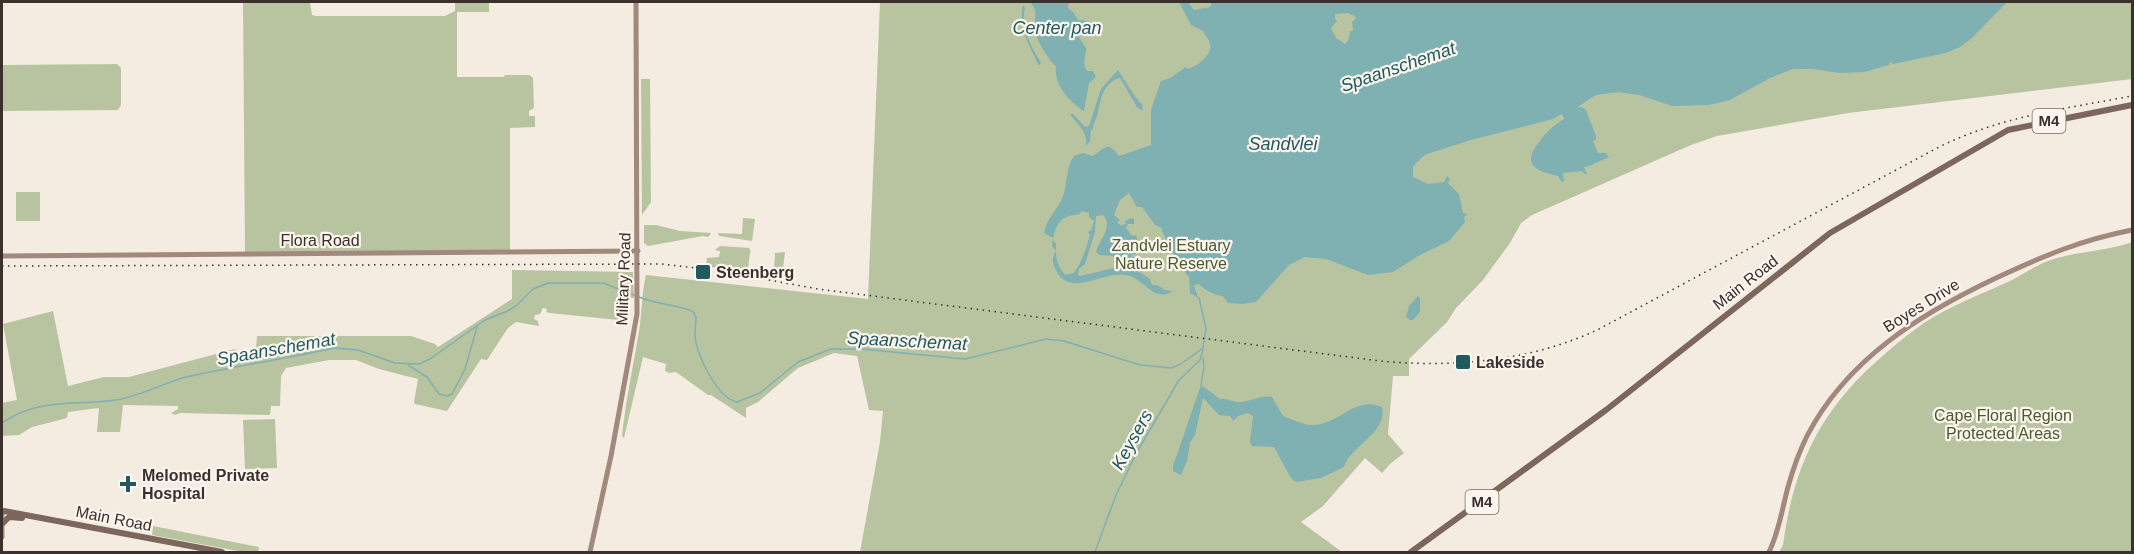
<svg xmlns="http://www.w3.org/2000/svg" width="2134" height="554" viewBox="0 0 2134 554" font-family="Helvetica,sans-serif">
<rect width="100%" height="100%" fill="#f4ebe1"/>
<!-- green -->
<g fill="#b8c4a0">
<polygon points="243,2 310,2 312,15 316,16 445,16 455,11 455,2 489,2 489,12 457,12 457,77 504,77 505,75 529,75 533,78 534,108 529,111 529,116 535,116 535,127 510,128 510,253 245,254"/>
<path d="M880,2h1252v77l-284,34 -131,23 -26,9 -159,70 -11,8 -11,20 -27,37 -27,28 -9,14 -38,37v17h-16l-5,58 16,19 -14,11 -8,9 -17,-15 -42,48 -22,16 41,30h-482l20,-110 3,-31 -14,-1 -12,-54 -23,-3 -36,15 -40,34 -12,6v10l-35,-23h-3l-32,-23 -7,1 -4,-2 1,-7 -23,-7 -19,81 -2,-2c4,-38 12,-73 18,-111 2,-17 2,-33 6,-50l222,24z"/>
<polygon points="117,64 121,68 121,105 118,110 2,111 2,65"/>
<polygon points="641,79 650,79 651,202 642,215"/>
<rect x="16" y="192" width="24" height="29"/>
<polygon points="743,218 755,219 752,241 719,236 718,233 742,234"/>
<polygon points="644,225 656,225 680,231 711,233 710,235 708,237 703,236 648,246 644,243"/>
<path d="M2132,242v310h-353l4,-7c11,-82 39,-138 103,-192 16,-14 32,-27 51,-38 23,-13 47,-22 71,-33 13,-6 26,-16 40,-21 27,-10 57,-9 84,-19z"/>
<polygon points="720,246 749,248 751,252 750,253 748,268 750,269 750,271 770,274 771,271 774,271 775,253 785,252 782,276 770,278 706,266 707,258 719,257 720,251 715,250"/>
<polygon points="512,270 633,272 634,298 622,296 618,320 550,313 546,312 547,309 543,308 540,314 535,315 534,319 538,321 539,326 516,322 508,328 487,360 481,359 447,411 415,404 414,402 418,379 379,369 356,360 329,360 286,368 281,376 280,406 271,406 270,415 180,413 175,415 171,413 178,409 178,406 123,405 120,432 97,432 99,408 68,412 67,418 32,427 19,435 2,436 2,403 17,400 3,324 53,311 68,386 104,377 129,377 235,349 239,352 252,353 256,349 257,336 411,336 435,344 438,347 512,299"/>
<polygon points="275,419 277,468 245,469 243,420"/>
<polygon points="153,526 259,547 258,552 243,552 152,535"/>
</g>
<!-- water -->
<g fill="#7fb0b2" fill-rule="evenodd">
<path d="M1030,2h39l-1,6 6,5 4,7 11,1v2l-9,10 -1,4 7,11c0,8 -4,16 1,23h6l3,6 -7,6 -5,28c-13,-8 -31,-26 -28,-45 -6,-4 -19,-25 -20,-32 -2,-7 0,-17 -1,-24 -1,-3 -3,-6 -5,-8z"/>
<path d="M1179,2h9l6,8 16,-3 2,-5h795l-35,36 -12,9 -14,6 -53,11 -3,-2 -1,3 -25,7 -24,1 -27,-4h-20l-23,9 -40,22 -21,5 -37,1 -33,-11 -21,-3 -22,3 -20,13 6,-1 4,3 10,26v4l-3,1 5,12h8l3,4 -20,9 -5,1 3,7h-2l-3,-3 -19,2 1,8 -2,1 -4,-6c-22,-5 -37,-11 -19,-34 7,-10 15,-17 25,-23l-2,-5 -9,5 -82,21 -44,14 -6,4 -8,9v10l15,7 16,-2 3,-6 3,3 -2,4 11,11 4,19 5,1 -4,3 1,5 -16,19 -29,14 -27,17 -25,3 -42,-16 -21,-2 -16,8 -33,37 -13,2 -15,-1 -5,-7c-9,-1 -17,-5 -24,-12l-5,1 4,13 -8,-5 -1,-16c-7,-7 -9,-17 -15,-21l-12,-25v-3l-7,-3 -13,-18h-5l-8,-14 -9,7 -6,15 6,5 -3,3 4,2 5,-1 -1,-3 6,-3 3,1v5h-6l-2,4 6,8 4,-1 2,7 -1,3 3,3 -1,5 -8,2 4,4h-10l4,-5 -1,-1 -12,7 -3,-4 -13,-1 -4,-3c3,-12 18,-26 7,-37l-7,1 -1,16 -10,32 -6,5 -1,6 2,1 42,-10 13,3 15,10 2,6h5l8,5 8,1c-21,13 -28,-14 -48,-16 -22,-4 -57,25 -70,-7 -3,-7 -3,-11 1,-17l-4,-5 1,-8 -9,-5c2,-13 10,-20 16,-30 9,-15 4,-33 14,-47l9,-3 9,3c13,-7 15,-17 27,0l32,-11v-35l10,-29 9,-3 16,-11 2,2c9,-3 25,-14 22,-25 -1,-6 -5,-8 -7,-13l-12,-6zM1348,13l7,3 1,2 -4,4 1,8 -3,2 -2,9 -3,3 -9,-6 -5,-10 6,-7 -2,-3v-4zM1081,211l8,2v4l5,4 -3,9 -3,2 2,3c-4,13 -8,27 -16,38l-9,2c-9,-12 -9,-16 -9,-31l-3,-4c3,-18 9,-24 27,-26z"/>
<path d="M1023,5l2,3c-5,17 6,40 16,54l-2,4c-9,-19 -21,-39 -16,-61z"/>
<path d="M1118,70l18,28 3,2 -1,1 4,3 1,7 -6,-4 -17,-29c-19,5 -19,24 -23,38 -2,6 -4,8 -4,13l-2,1 -1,11 -4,5c2,-15 -9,-22 -16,-32h3l12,13 4,-1 12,-37z"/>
<polygon points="1418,296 1420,298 1420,312 1413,320 1410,320 1406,317 1409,306"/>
<path d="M1201,385l19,14c8,-1 13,4 21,3 11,-1 19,-7 31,-5l11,19c8,3 19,8 27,9 28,2 44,-30 72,-18 6,26 -31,38 -38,60l-23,11 -25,4 -5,-4 -17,-31 -22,-1 -2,-4 3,-26 -5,-3 -10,3 -5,5 -3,-5 -11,-1 -16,-17 -8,37 -5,8 -3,18 -6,14 -8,-4v-5z"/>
</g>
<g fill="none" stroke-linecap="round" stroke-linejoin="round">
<!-- stream -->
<g stroke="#7fb0b2" stroke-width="1.5">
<path d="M639,297c16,7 34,7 50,13 5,1 4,2 7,7 0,6 -1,12 -1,19 1,18 22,62 42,66l23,-9 38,-31 33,-13h30l104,10 81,-20 18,2 76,24 31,3 10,-4 22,-16 3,-20 -7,-30"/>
<polyline points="408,365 427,377 439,394 448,396 452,394 465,369 477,327"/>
<polyline points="1201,385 1204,367 1203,358"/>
<path d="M2,423c37,-26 73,-17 114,-23 25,-4 47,-17 70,-23 49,-11 99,-18 148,-29l24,2 37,13 24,1 11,-5 55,-39 23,-9 9,-6 16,-16 15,-6h55l31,12"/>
<polyline points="1095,552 1116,495 1137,452 1179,380 1200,360 1203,350"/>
</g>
<!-- secondary -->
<g stroke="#a18a7d" stroke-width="5">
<polyline points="2,256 638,251"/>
<polyline points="2,537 2,510"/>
<polyline points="590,552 611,456 637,314 636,2"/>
<path d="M1769,552c10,-20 13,-43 19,-65 5,-18 11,-35 19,-51 40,-77 113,-122 189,-158 47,-22 85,-38 136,-48"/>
</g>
<!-- primary -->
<g stroke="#7d675c" stroke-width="6">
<polyline points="4,511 222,552"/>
<polyline points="3,523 9,517 22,518"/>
<polyline points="1411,552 1606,410 1830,233 2008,130 2132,105"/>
</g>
<!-- rail -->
<path stroke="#3b302b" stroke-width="1.5" stroke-dasharray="1.5 4.5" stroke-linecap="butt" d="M2,266l660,-2 58,7 98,18 562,72c74,7 152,0 219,-32l340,-182c63,-31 125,-38 193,-51"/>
</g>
<!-- markers -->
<g fill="#1f5a5e" stroke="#fbf5ee" stroke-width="2">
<rect x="695" y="264" width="16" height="16" rx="3"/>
<rect x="1455" y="354" width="16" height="16" rx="3"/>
<path d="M125 475h6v6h6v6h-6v6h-6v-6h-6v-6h6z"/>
</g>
<g text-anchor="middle" stroke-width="4.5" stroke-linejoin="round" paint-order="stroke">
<!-- shield labels -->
<g fill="#fbf5ee" stroke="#756b66" stroke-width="1.5">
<rect x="2032.5" y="109" width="33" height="24" rx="4.5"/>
<rect x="1465.5" y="490" width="33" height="24" rx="4.5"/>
</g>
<g font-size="15" font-weight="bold" fill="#3b302b">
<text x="2049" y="126">M4</text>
<text x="1482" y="507">M4</text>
</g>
<!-- street labels -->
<g font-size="16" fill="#3b302b" stroke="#fbf5ee">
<text x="320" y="246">Flora Road</text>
<text transform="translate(623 279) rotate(-88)" y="6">Military Road</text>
<text transform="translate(1745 282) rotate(-38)" y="6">Main Road</text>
<text transform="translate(1921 305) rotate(-32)" y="6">Boyes Drive</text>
<text transform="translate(114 518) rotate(11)" y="6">Main Road</text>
</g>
<!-- park labels -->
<g font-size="16" fill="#4a5a2e" stroke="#fbf5ee">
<text x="1171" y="251">Zandvlei Estuary<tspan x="1171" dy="18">Nature Reserve</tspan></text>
<text x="2003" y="421">Cape Floral Region<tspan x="2003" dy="18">Protected Areas</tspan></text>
</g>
<!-- poi labels -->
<g font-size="16" font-weight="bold" fill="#3b302b" stroke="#fbf5ee" text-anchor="start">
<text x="716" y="278">Steenberg</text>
<text x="1476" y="368">Lakeside</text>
<text x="142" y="481">Melomed Private<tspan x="142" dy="18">Hospital</tspan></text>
</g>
<!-- water labels -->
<g font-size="18" font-style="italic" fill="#1f5a5e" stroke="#fbf5ee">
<text x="1057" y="34">Center pan</text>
<text transform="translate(1398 67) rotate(-19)" y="6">Spaanschemat</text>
<text x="1283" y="150">Sandvlei</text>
<text transform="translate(907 341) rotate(3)" y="6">Spaanschemat</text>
<text transform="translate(276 349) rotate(-10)" y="6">Spaanschemat</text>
<text transform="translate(1132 440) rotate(-61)" y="6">Keysers</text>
</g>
</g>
<!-- border -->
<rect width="2134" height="554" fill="none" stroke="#3b302b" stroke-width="6"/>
</svg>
